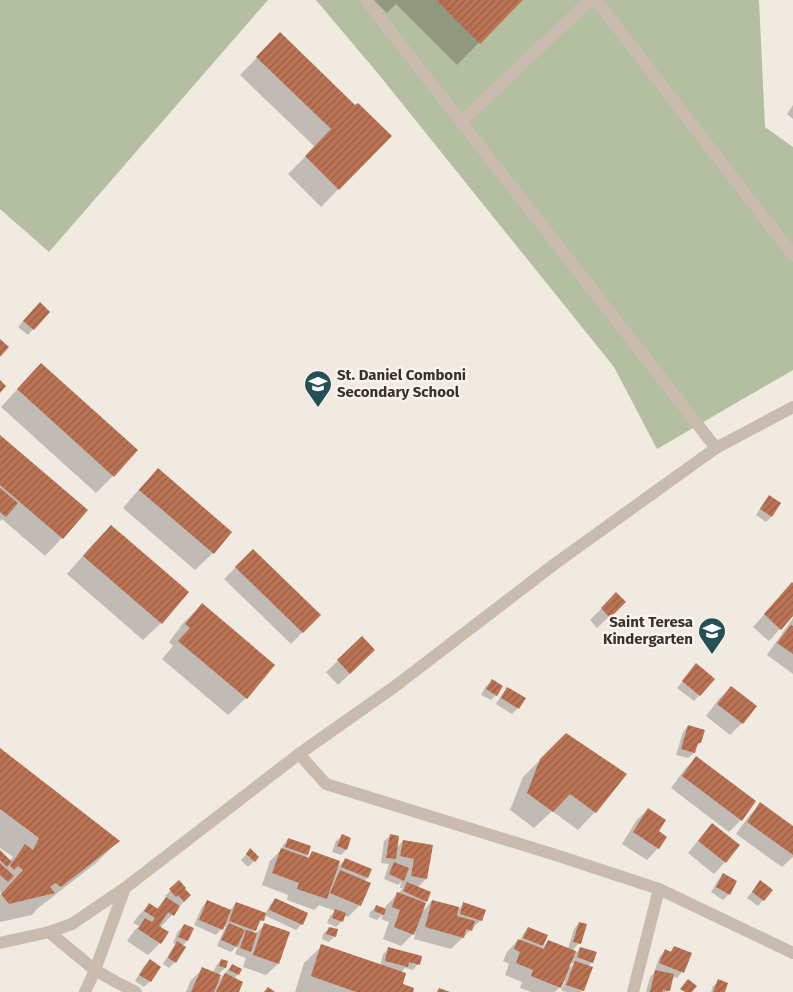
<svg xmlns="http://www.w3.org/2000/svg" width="793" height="992" viewBox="0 0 793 992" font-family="'Fira Sans',sans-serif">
<defs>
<pattern id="building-hatch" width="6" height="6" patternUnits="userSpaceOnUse" patternTransform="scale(1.25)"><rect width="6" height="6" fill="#bb7354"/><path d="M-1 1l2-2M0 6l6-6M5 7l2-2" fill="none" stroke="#995f46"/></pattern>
</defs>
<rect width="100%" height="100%" fill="#f1eae1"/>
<!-- green -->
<g fill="#b4bfa1">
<polygon points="0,0 268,0 49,252 0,209"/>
<polygon points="316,0 436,0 480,43 523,0 759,0 765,127 793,147 793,370 657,449 614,367 380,76"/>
</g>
<!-- shadow -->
<g fill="#0003" fill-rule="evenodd">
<polygon points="374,0 521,0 457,65 396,4 387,13"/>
<polygon points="280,34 355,107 390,136 321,207 288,174 315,147 240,75"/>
<polygon points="793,105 793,119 787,114"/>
<polygon points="34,309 48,312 28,335 18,327"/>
<polygon points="24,382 113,476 96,493 1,407"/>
<polygon points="0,437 62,538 45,556 2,519 0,521"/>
<polygon points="158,470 230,532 213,553 195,570 123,508 141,487"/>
<polygon points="769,497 772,516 766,522 756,515 764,502"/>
<polygon points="111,527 161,623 143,640 67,574 93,544"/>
<polygon points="253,550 319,615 291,644 224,579"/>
<polygon points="792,584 793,585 793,614 769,641 753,627"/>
<polygon points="616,594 624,602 597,628 590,620"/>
<polygon points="202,605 246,698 228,715 162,659 173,646 169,642 184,622"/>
<polygon points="793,618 793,674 767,655"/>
<polygon points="362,638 362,662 338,685 326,672"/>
<polygon points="691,671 713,679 694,701 677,688"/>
<polygon points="492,681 496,695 491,700 481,695 486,686"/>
<polygon points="731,687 755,706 742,723 730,735 706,716 719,699"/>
<polygon points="507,689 524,699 518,708 512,714 496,704 502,694"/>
<polygon points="688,726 700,743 696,747 694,753 688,758 676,755 683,732"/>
<polygon points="566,734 595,812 578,830 552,811 534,828 510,810 523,777"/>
<polygon points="0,750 118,841 96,863 37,909 32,915 0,922 0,895 2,893 0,892 0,853 9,861 13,857 0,848"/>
<polygon points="696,758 741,820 729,832 671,788 685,769"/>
<polygon points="760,804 793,827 793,857 782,867 736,834 749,816"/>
<polygon points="648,809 657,832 658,848 647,860 622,844 636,821"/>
<polygon points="712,825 725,862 714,874 688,853 701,837"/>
<polygon points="342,836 346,850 341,855 332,852 336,841"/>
<polygon points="390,836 396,848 403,841 426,879 417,888 426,901 423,904 421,913 432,901 459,909 464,904 481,920 451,949 414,939 416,931 401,946 383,939 389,922 381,919 383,914 377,920 369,917 370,912 376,907 384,910 386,906 403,888 400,888 401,882 398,885 384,879 389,864 381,863 384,841"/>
<polygon points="289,839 310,847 306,859 312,853 336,868 345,860 367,878 364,881 360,905 348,917 344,915 342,921 336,927 327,923 330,916 335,911 319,905 314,910 287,900 288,895 262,885 270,861 282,849 283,845"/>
<polygon points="250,850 258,857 248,867 241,860"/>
<polygon points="723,875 729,894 723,900 711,892 718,880"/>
<polygon points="179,882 183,889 190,895 160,928 167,933 160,943 148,955 127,941 134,931 139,926 133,923 138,916 149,905 156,909 167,898 165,896"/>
<polygon points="760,882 763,900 758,906 747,898"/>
<polygon points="275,899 302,924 296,930 264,915 262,920 252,933 255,934 264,925 278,964 266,975 243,967 246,958 235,954 239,944 231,952 217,946 224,930 226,927 225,927 225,925 216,935 194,925 202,907 208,901 230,910 236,903 265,914 270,905"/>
<path d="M579,923v20l-7,8 5,1 4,-4 11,14 -4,5 -5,23 -2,2h-15l-5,-2 4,-9h-2l-3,6 -5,5h-24l-11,-4 2,-6 -17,-7 4,-11 -6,-3 4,-9 11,-12 2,1 3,-7 5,-6 18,8 -5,13 7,-8 20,8 6,-20zM570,962l4,2 -7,6z"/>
<polygon points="184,926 192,929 187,941 182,946 175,962 169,968 163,964 172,949 176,944 173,943 178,931"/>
<polygon points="329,928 335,936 329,942 322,939 323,934"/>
<polygon points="322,946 380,966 383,954 389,949 418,964 413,970 405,968 400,973 401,985 412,992 295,992 304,963"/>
<polygon points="674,947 682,972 677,978 672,976 668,992 646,992 650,977 657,970 655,969 660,956 665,951 669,953"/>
<polygon points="221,960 227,962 225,968 218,975 216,983 232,965 238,974 234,979 237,992 186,992 191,980 203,969 213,973 216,966"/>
<polygon points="150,961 159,967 150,981 144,987 135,981 144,966"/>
<polygon points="719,981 723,992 711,992 713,986"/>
</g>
<!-- building -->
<g fill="url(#building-hatch)">
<polygon points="436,0 523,0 480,44"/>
<polygon points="280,32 355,105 358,103 392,136 339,190 305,156 331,129 256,57"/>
<polygon points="40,302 50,312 34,330 23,321"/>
<polygon points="0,339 9,347 0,357"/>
<polygon points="41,363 138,450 114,477 17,389"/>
<polygon points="0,380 6,386 0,393"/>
<polygon points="0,435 88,510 63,539 0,485"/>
<polygon points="158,468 232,532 214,554 139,490"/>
<polygon points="0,488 18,503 6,517 0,512"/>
<polygon points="769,495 781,503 772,517 760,509"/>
<polygon points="111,525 189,592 162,624 83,556"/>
<polygon points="253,549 321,615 303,633 235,567"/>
<polygon points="792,582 793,583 793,616 781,630 764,614"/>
<polygon points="616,592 626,602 610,618 601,608"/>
<polygon points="202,603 275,665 247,699 178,641 190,628 185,624"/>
<polygon points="791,625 793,626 793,654 777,643"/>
<polygon points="362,636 375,650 350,674 337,660"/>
<polygon points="696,663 715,679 700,696 682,681"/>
<polygon points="492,679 503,686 497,696 486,689"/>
<polygon points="731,686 757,706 743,724 717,704"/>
<polygon points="507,687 526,698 519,709 501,698"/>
<polygon points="688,725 705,730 701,743 698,743 695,753 681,749"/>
<polygon points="566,733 627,774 596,813 570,794 553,812 527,793 540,759"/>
<polygon points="0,748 120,841 61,887 55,883 50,887 55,893 9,904 1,894 23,870 18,866 14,870 10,866 25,844 33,850 39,838 0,809"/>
<polygon points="696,756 756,801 742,821 682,776"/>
<polygon points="760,802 793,826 793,855 747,822"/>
<polygon points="648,808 666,820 659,831 667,837 659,849 633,832"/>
<polygon points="712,823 740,845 726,863 698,841"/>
<polygon points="342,834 351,838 347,850 337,846"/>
<polygon points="390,834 399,836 396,859 386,858"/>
<polygon points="288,838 311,846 308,855 285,847"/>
<polygon points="403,840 433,845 427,879 411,876 414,859 400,856"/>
<polygon points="250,848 259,857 255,862 246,854"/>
<polygon points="281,848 309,858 312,851 340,861 327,899 297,889 299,883 272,873"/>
<polygon points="0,850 12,862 7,867 0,860"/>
<polygon points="345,858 372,869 368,878 341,867"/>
<polygon points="394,862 409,868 404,881 389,874"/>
<polygon points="0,863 14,876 8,882 0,875"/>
<polygon points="340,870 371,883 361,906 330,893"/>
<polygon points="723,873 737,881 730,895 716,887"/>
<polygon points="179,880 186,888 185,889 191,895 184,902 178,895 176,897 169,889"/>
<polygon points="760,880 773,890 764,901 752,892"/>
<polygon points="407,882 431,892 427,902 403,891"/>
<polygon points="397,892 426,903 414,935 394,927 400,910 392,907"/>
<polygon points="166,897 180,906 174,916 168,912 159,926 169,932 161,944 138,929 145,918 152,922 155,918 144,911 149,903 158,909"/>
<polygon points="275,898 308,913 303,925 269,910"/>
<polygon points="207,900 231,910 223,930 199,920"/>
<polygon points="432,900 459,907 457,916 475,921 472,931 466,929 464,938 425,927"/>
<polygon points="236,902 266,913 264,921 260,920 256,931 229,921"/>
<polygon points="463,902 486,910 482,921 460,914"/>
<polygon points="376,905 386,909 384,915 374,911"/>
<polygon points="335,909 346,913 343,922 332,918"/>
<polygon points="579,922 587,924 581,944 573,942"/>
<polygon points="229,923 245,930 237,947 221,940"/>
<polygon points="264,923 290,932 279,964 253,955"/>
<polygon points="184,924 194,928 188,941 178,937"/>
<polygon points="329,927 338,929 336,937 326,934"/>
<polygon points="528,927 548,935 543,946 523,938"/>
<polygon points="246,930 257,933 251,952 240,948"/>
<polygon points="518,939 544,949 548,940 576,951 561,988 531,976 533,970 516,963 520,952 514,949"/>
<polygon points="177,941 186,947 176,963 168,958"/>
<polygon points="321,944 406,973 403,984 414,988 413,992 356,992 311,976"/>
<polygon points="674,946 692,953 684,973 659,963 665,949 671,952"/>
<polygon points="388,947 422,956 420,965 409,962 408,967 385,961"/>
<polygon points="580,947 597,952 593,963 577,957"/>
<polygon points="150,959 161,967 151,982 139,975"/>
<polygon points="221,959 228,961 226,968 219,966"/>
<polygon points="575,961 593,967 584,991 566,985"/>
<polygon points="232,964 242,969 239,975 229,970"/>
<polygon points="202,967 221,975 214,992 191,992"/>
<polygon points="655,970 674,974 670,991 663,990 663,992 650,992"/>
<polygon points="225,973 243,982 239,992 216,992"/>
<polygon points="688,979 697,986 692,992 685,992 680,989"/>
<polygon points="718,979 728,983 725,992 713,992"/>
<polygon points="268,987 275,992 264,992"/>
<polygon points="439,988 450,992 437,992"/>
</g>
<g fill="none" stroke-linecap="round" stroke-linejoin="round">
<!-- minor -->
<g stroke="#c9bbad" stroke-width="12">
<polyline points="366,0 716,448"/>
<polyline points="596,0 793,255"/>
<polyline points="461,122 590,0"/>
<polyline points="299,754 326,784 562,857 659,889 793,953"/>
<polyline points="49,932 95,970 116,982 136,992"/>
<polyline points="0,943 49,932 72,924 94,909 125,888 299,754 394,687 556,563 716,448 793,407"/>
<polyline points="85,992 95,970 125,888"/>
<polyline points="633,992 659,889"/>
</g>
</g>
<!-- icons -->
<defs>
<g id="school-pin" transform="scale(1.4375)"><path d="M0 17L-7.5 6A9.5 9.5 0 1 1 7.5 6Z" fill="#245056" stroke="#f9f4ed"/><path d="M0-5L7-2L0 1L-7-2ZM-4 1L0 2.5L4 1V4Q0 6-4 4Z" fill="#fff"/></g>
</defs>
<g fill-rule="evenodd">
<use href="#school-pin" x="318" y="384"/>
<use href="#school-pin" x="712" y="631"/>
</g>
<g text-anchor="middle" stroke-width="5" stroke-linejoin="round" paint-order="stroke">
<!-- poi labels -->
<g font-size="15" font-weight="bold" fill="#38302b" stroke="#f9f4ed" text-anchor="start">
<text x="337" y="380">St. Daniel Comboni<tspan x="337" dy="17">Secondary School</tspan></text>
<text x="693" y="627" text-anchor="end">Saint Teresa<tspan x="693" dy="17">Kindergarten</tspan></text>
</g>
</g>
</svg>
